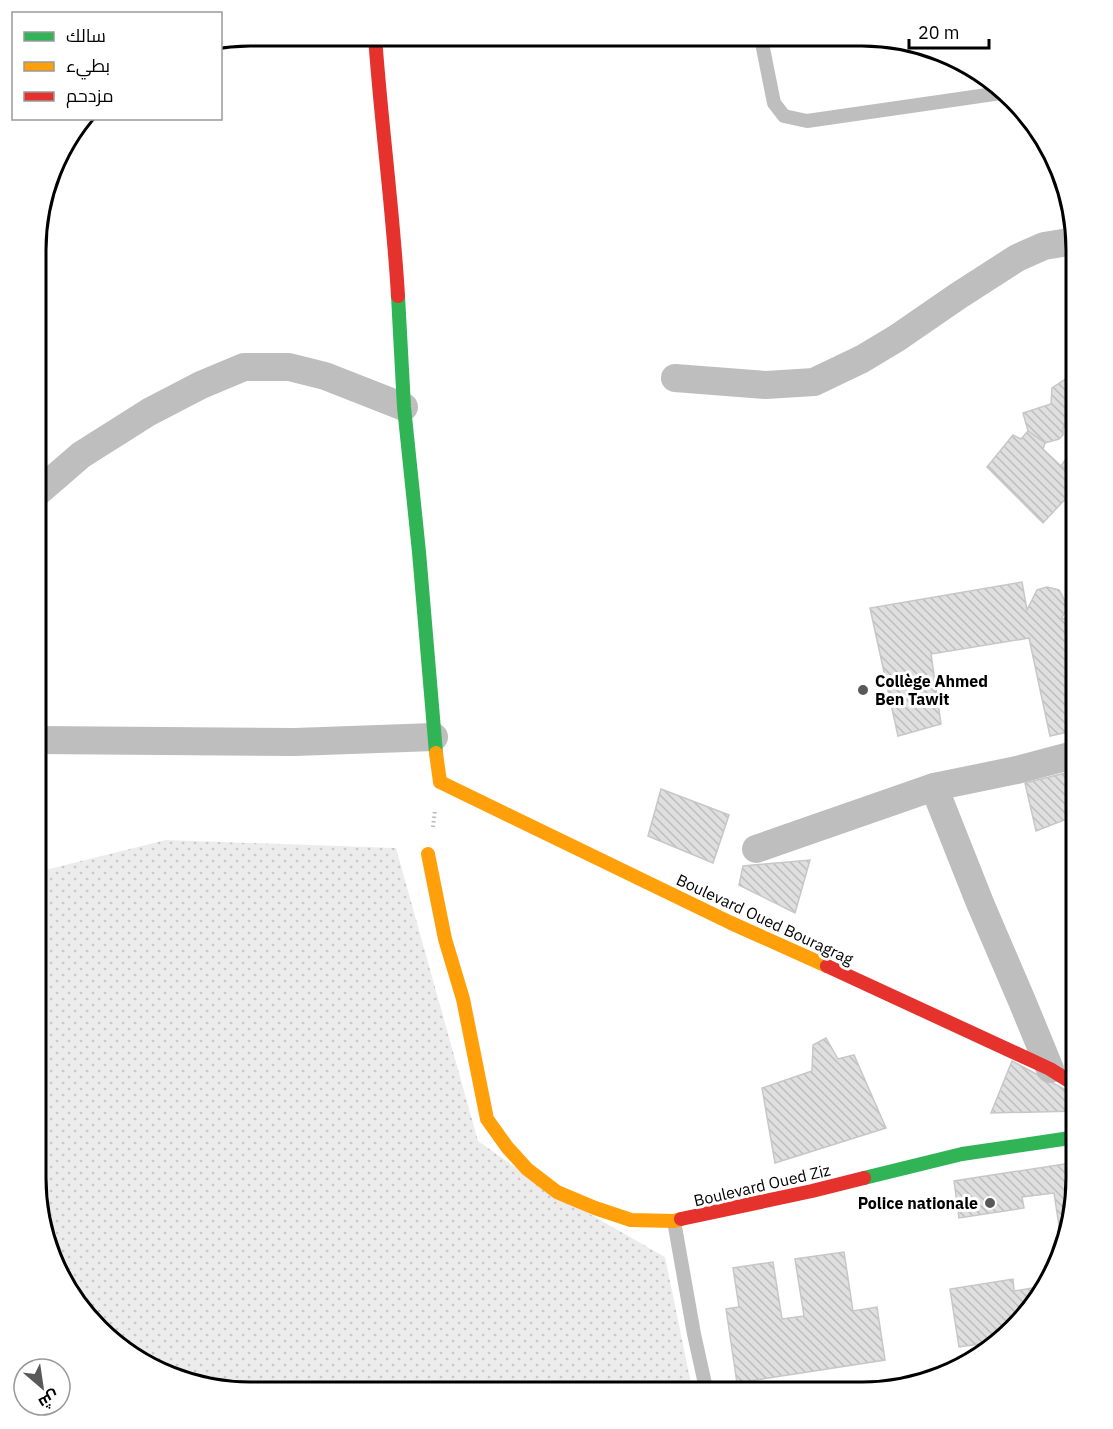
<svg xmlns="http://www.w3.org/2000/svg" width="1113" height="1429" viewBox="0 0 1113 1429" font-family="'IBM Plex Sans',Cairo,sans-serif">
<defs>
<pattern id="grass-dots" width="8" height="8" patternUnits="userSpaceOnUse" patternTransform="scale(1.5)"><rect width="8" height="8" fill="#ececec"/><path d="M2 2h.1M6 6h.1" fill="none" stroke="#c9c9c9" stroke-width="1.8" stroke-linecap="round"/></pattern>
<pattern id="building-back-hatch" width="6" height="6" patternUnits="userSpaceOnUse" patternTransform="scale(1.5)"><rect width="6" height="6" fill="#dfdfdf"/><path d="M-1 5l2 2M0 0l6 6M5-1l2 2" fill="none" stroke="#bebebe"/></pattern>
</defs>
<rect width="100%" height="100%" fill="#fff"/>
<!-- grass -->
<polygon fill="url(#grass-dots)" points="166,840 396,848 478,1141 546,1189 665,1257 693,1393 236,1393 132,1357 65,1285 36,1179 37,872"/>
<!-- building -->
<g fill="url(#building-back-hatch)" stroke="#c7c7c7" stroke-width="1.5">
<polygon points="1077,365 1077,434 1075,426 1063,427 1063,435 1059,439 1045,443 1028,431 1023,413 1051,404 1052,388 1070,376 1069,366"/>
<polygon points="1028,431 1045,443 1043,449 1061,466 1077,476 1077,481 1068,496 1043,523 987,467 1013,435 1021,439"/>
<polygon points="1077,443 1077,476 1061,466"/>
<polygon points="1077,481 1077,503 1068,496"/>
<polygon points="1022,582 1027,610 1037,590 1047,587 1059,590 1064,599 1067,609 1061,619 1074,617 1077,633 1077,730 1050,736 1029,638 931,654 941,724 898,736 870,608"/>
<polygon points="1077,770 1077,815 1036,831 1025,783"/>
<polygon points="661,789 729,815 713,863 648,836"/>
<polygon points="810,860 795,913 739,885 743,866"/>
<polygon points="826,1038 838,1059 854,1055 886,1128 775,1163 762,1088 812,1071 813,1045"/>
<polygon points="1012,1061 1077,1096 1077,1111 991,1113"/>
<polygon points="1077,1162 1077,1192 1061,1239 1054,1193 1022,1197 1024,1208 959,1218 954,1181"/>
<polygon points="844,1252 853,1311 877,1307 885,1360 737,1383 726,1309 739,1307 733,1268 773,1262 782,1319 804,1316 795,1259"/>
<polygon points="1013,1279 1014,1291 1045,1286 1041,1297 994,1342 959,1347 950,1289"/>
</g>
<g fill="none" stroke-linecap="round" stroke-linejoin="round">
<!-- path -->
<polyline stroke="#b9b9b9" stroke-width="4" stroke-dasharray="1.5 3" stroke-linecap="butt" points="433,827 435,810"/>
<!-- lane -->
<g stroke="#bebebe" stroke-width="14">
<polyline points="761,38 774,103 784,116 807,121 1001,93"/>
<polyline points="674,1221 694,1334 707,1393"/>
</g>
<!-- street -->
<g stroke="#bebebe" stroke-width="28">
<polyline points="675,378 766,385 814,382 862,359 897,338 958,296 1017,258 1044,246 1075,241"/>
<polyline points="37,493 81,455 149,412 201,385 244,367 289,367 325,376 404,407"/>
<polyline points="37,740 295,742 434,737"/>
<polyline points="934,787 980,903 1022,1001 1050,1069"/>
<polyline points="756,849 934,787 1017,770 1077,754"/>
</g>
<!-- fast -->
<g stroke="#30b455" stroke-width="14">
<polyline points="398,296 404,407 419,552 436,753"/>
<polyline points="864,1178 962,1154 1077,1137"/>
</g>
<!-- slow -->
<g stroke="#ff9f0a" stroke-width="14">
<polyline points="436,753 440,782 731,923 827,966"/>
<polyline points="428,854 445,939 463,999 487,1119 507,1147 527,1169 557,1192 595,1208 631,1220 674,1221 681,1219"/>
</g>
<!-- jam -->
<g stroke="#e5322d" stroke-width="14">
<path d="M375,36c6,87 18,173 23,260"/>
<polyline points="827,966 1050,1069 1077,1086"/>
<polyline points="681,1219 812,1191 864,1178"/>
</g>
</g>
<!-- markers -->
<g fill="#595959" stroke="#fff" stroke-width="2">
<circle cx="863" cy="690" r="6"/>
<circle cx="990" cy="1203" r="6"/>
</g>
<g text-anchor="middle" stroke-width="6" stroke-linejoin="round" paint-order="stroke">
<!-- poi labels -->
<g font-size="16" font-weight="bold" fill="#000" stroke="#fff" text-anchor="start">
<text x="875" y="687">Collège Ahmed<tspan x="875" dy="18">Ben Tawit</tspan></text>
<text x="978" y="1209" text-anchor="end">Police nationale</text>
</g>
<!-- street labels -->
<g font-size="16" fill="#000" stroke="#fff">
<text transform="translate(765 919) rotate(25)" y="6">Boulevard Oued Bouragrag</text>
<text transform="translate(762 1185) rotate(-13)" y="6">Boulevard Oued Ziz</text>
</g>
</g>
<!-- crop -->
<path d="M0 0H1113V1429H0ZM250 46H862A204 204 0 0 1 1066 250V1178A204 204 0 0 1 862 1382H250A204 204 0 0 1 46 1178V250A204 204 0 0 1 250 46Z" fill="#fff" fill-rule="evenodd"/>
<path fill="none" stroke="#000" stroke-width="3" d="M250 46H862A204 204 0 0 1 1066 250V1178A204 204 0 0 1 862 1382H250A204 204 0 0 1 46 1178V250A204 204 0 0 1 250 46Z"/>
<!-- legend -->
<rect x="12" y="12" width="210" height="108" fill="#ffffff" stroke="#999999" stroke-width="1.5"/>
<rect x="24" y="32" width="30" height="9" fill="#30b455" stroke="#999999" stroke-width="1.5"/>
<text x="66" y="42" font-size="18" fill="#000000">سالك</text>
<rect x="24" y="62" width="30" height="9" fill="#ff9f0a" stroke="#999999" stroke-width="1.5"/>
<text x="66" y="72" font-size="18" fill="#000000">بطيء</text>
<rect x="24" y="92" width="30" height="9" fill="#e5322d" stroke="#999999" stroke-width="1.5"/>
<text x="66" y="102" font-size="18" fill="#000000">مزدحم</text>
<!-- north arrow -->
<g transform="translate(42 1387) rotate(151)"><circle r="28" fill="#ffffff" stroke="#999999" stroke-width="1.5"/>
<path d="M0-4.5L10 22L0 15L-10 22Z" fill="#595959"/>
<text y="-9" font-size="16" font-weight="bold" text-anchor="middle" fill="#000000">ش</text>
</g>
<!-- scale -->
<path d="M909 39v9h80v-9" fill="none" stroke="#000000" stroke-width="3"/>
<text x="918" y="39" font-size="18" fill="#000000" stroke="#ffffff" stroke-width="4.5" paint-order="stroke">20 m</text>
</svg>
